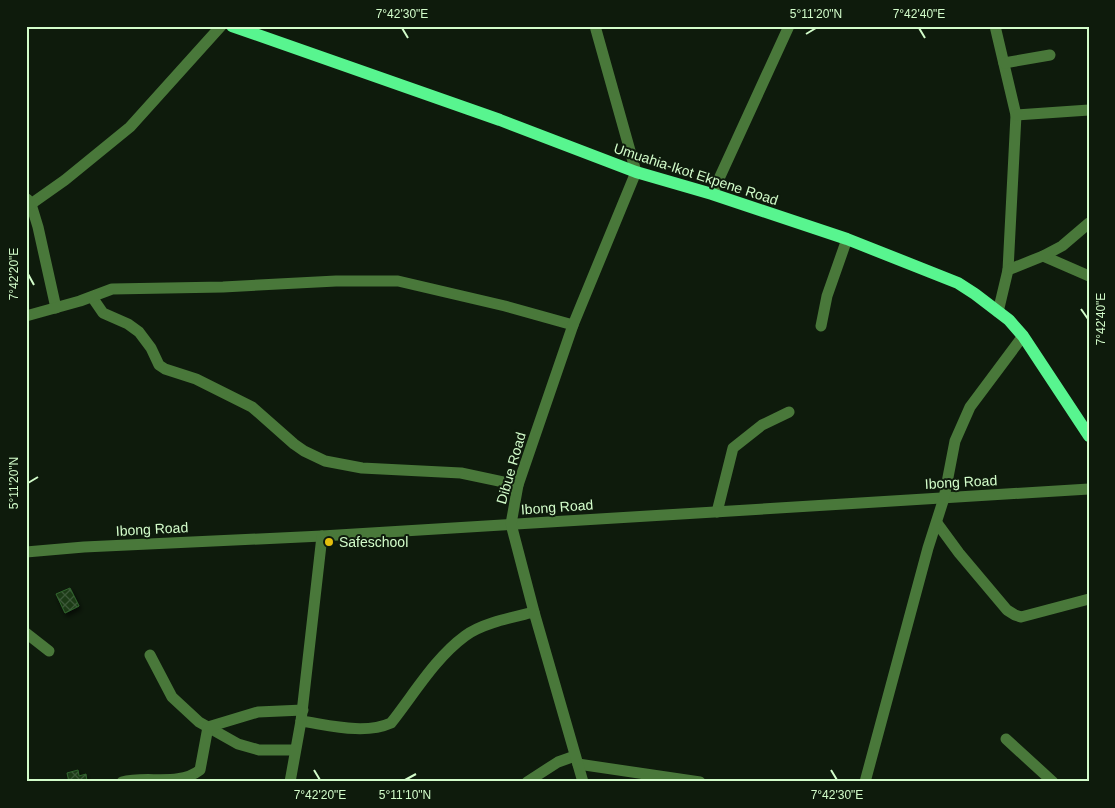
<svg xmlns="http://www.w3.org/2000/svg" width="1115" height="808" viewBox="0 0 1115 808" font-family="Helvetica,sans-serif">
<defs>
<pattern id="building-cross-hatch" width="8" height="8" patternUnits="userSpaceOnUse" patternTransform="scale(1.25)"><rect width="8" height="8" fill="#1c3b19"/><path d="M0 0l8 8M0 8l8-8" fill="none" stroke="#3c5839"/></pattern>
<filter id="shadow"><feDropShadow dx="2" dy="3.5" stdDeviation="2.5" flood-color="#0009"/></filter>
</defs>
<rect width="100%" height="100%" fill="#0e1b0c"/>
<!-- building -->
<g fill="url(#building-cross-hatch)" stroke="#31662d" filter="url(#shadow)">
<polygon points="70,588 79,606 65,613 56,594"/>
<polygon points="78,770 79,776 86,774 87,782 69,782 67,773"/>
</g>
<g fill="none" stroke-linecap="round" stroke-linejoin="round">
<!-- minor -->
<g stroke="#49783a" stroke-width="11">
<polyline points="995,26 1016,115 1008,270 998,312"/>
<polyline points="1004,63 1050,55"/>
<polyline points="1016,115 1089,110"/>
<polyline points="712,194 789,26"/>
<polyline points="27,199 31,204 38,227 56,308"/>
<polyline points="31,204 65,180 130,127 221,26"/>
<polyline points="1043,256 1089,276"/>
<polyline points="1008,270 1043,256 1062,246 1089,223"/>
<polyline points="92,297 103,313 128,324 139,332 151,348 159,365 165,369 196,379 252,407 294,444 304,451 325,461 362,468 461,473 518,485"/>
<polyline points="26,316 80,301 112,289 223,287 336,281 398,281 505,306 573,325"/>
<polyline points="821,326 827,296 847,239"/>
<polyline points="717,512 733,448 762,425 789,412"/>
<polyline points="937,523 959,553 1007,610 1015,615 1021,617 1089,599"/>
<polyline points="26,552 84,547 322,536 1089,489"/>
<polyline points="26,633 49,651"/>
<polyline points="150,655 172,697 199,722 238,744 259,750 295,750"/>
<path d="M301,721c28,4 63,14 90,2 23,-29 44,-65 74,-87 17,-13 49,-19 69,-24"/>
<polyline points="1006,739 1053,782"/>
<polyline points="578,764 700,782"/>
<path d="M122,782c25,-7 56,5 78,-12l8,-43 50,-15 45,-2"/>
<polyline points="290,782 301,721 322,536"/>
<polyline points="527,782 558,762 575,756"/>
<polyline points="583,782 534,612 511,524 518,485 573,325 636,172 595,26"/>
<polyline points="865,782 928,548 944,498 955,441 970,407 1023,336"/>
</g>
<!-- major -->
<polyline stroke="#58f58f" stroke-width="12" points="232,26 500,120 636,172 712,194 847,239 958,283 975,294 1009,320 1023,336 1089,436"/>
</g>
<!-- ticks -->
<path fill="none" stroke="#d2fcca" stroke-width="2" d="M402,28l6,10M919,28l6,10M806,34l10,-6M28,274l6,11M1081,309l7,10M28,483l10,-6M314,770l6,10M831,770l6,10M405,780l11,-6"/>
<!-- markers -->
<circle fill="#e4be0d" stroke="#0e1b0c" stroke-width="2" cx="329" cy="542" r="5"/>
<g text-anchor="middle" stroke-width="4" stroke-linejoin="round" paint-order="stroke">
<!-- street labels -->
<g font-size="14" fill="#d2fcca" stroke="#0e1b0c">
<text transform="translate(696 174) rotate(18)" y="5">Umuahia-Ikot Ekpene Road</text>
<text transform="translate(511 468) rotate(-74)" y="5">Dibue Road</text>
<text transform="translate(961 482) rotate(-3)" y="5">Ibong Road</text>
<text transform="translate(557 507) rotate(-4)" y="5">Ibong Road</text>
<text transform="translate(152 529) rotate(-3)" y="5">Ibong Road</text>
</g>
<!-- poi labels -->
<g font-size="14" fill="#d2fcca" stroke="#0e1b0c" text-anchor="start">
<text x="339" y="547">Safeschool</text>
</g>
</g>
<!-- border -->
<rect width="1115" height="808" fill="none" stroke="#0e1b0c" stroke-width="55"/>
<rect x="28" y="28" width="1060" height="752" fill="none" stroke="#d2fcca" stroke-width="2"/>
<g font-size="12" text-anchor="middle" fill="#d2fcca">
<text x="402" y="18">7°42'30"E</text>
<text x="816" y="18">5°11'20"N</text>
<text x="919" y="18">7°42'40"E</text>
<text transform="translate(14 274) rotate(-90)" y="4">7°42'20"E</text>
<text transform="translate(1101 319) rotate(-90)" y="4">7°42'40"E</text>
<text transform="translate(14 483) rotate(-90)" y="4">5°11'20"N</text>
<text x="320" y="799">7°42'20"E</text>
<text x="405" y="799">5°11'10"N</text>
<text x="837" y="799">7°42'30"E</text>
</g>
</svg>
